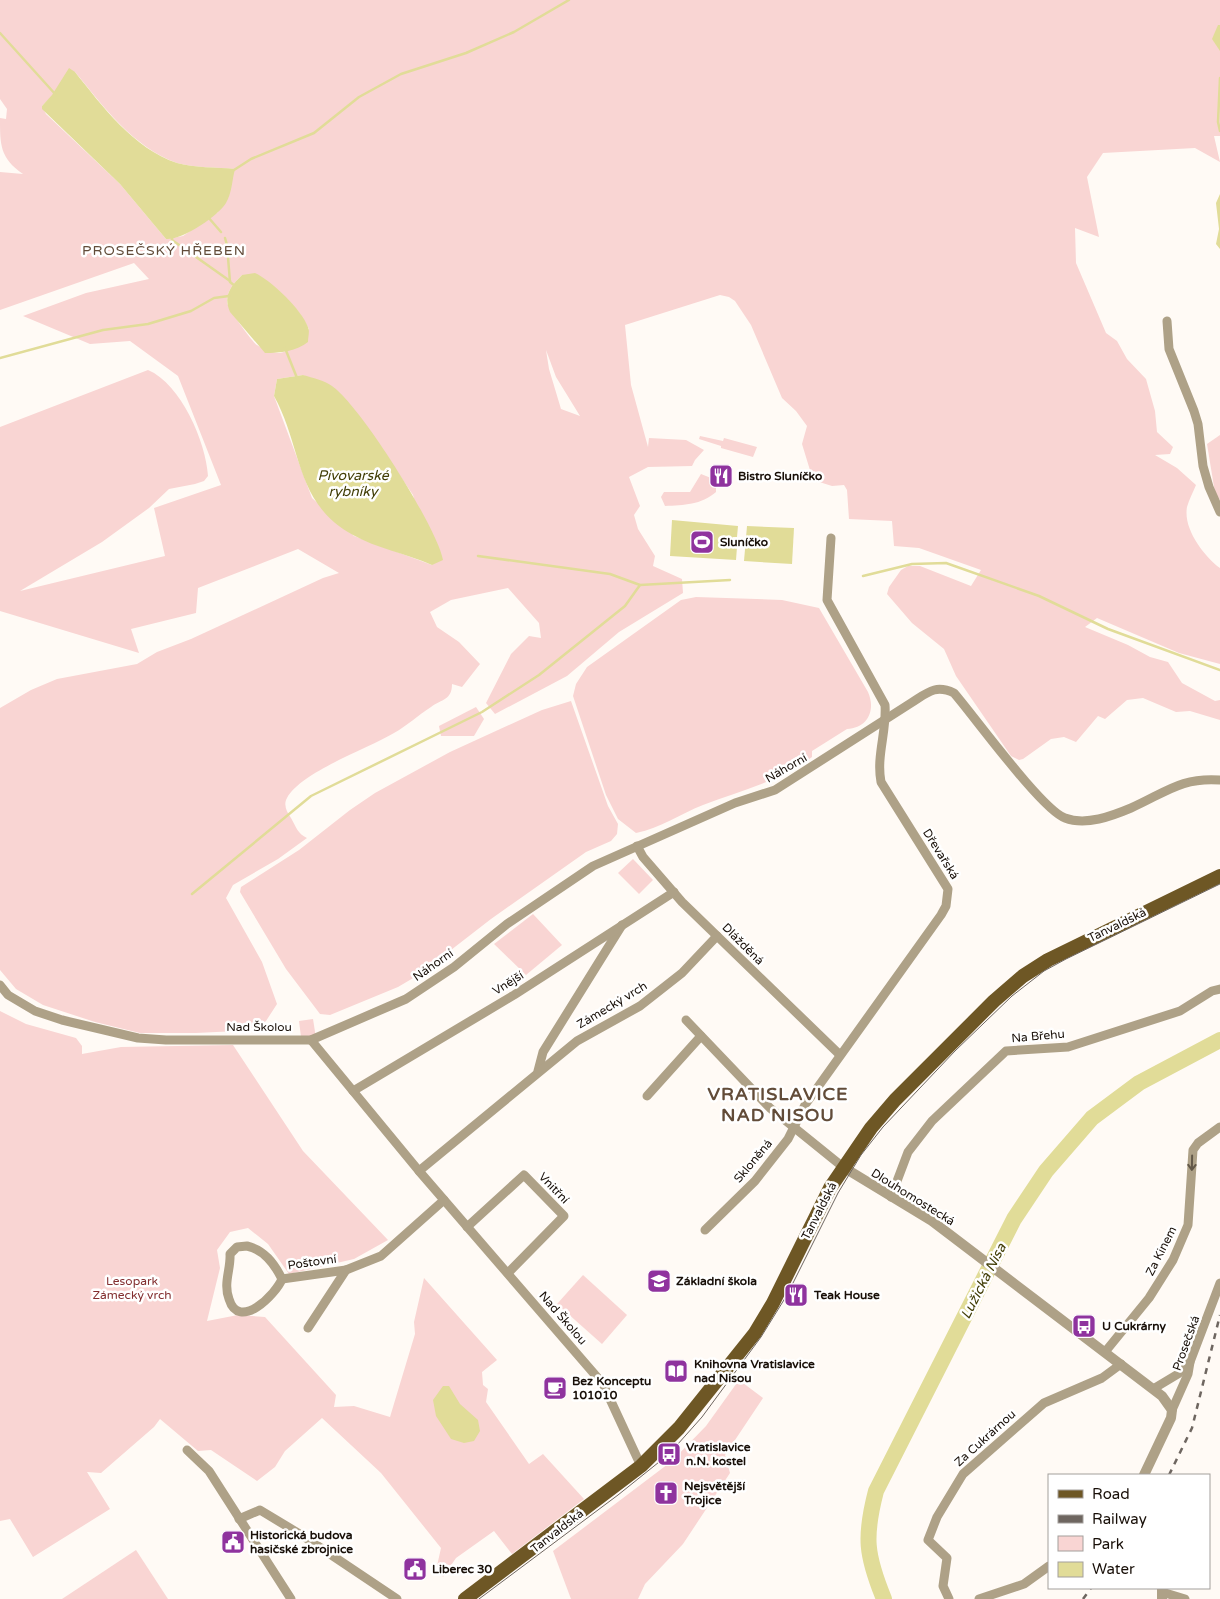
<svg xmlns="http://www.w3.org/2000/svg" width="1220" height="1599" viewBox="0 0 1220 1599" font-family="'Varela Round',sans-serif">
<rect width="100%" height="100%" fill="#fffaf5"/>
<!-- green -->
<g fill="#f9d5d3" fill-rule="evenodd">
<path d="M0,0h1220v136h-6l6,26 -25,-14 -92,5 -16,24 12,60 -24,-9 1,35 30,70 11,8 10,18 19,20 9,32 2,21 16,15 -3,7 -15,1 22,13 19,17c-3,7 -7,15 -9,22 -4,22 17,49 33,61v96l-41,-11 -82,-35 -12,9 43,18 22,12 18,5 14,21 33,18 5,-1v20l-30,-9 -14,1 -33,-14 -16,2 -22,19 -7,-3 -22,26 -12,-5 -13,2 -28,20 -4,1 -8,-4 -55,-80 -12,-27 -32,-26 -25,-29 2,-7 12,-17 7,-4h12l51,20 10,-16 -62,-22 -25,-2 -2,-25 -43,-2 -2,-29 -3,-5 -12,1 -19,-6 -11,-36 5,-18 -11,-15 -14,-13 -31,-73 -16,-24 -6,-4 -9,-2 -95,30 6,60 17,62 1,-9 37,2 18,10 -9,10 -3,6 -44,1 -19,10 11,29 -6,9 4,14 17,27 -2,10 29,13 1,14 -64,39 -52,44 -72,38 -9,-11 25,-49 18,-18 12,2 -2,-15 -31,-35 -57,12 -21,12 7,15 22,15 21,22 -18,23 -10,-3c0,16 -10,15 -21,23 -13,8 -24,19 -37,26 -27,16 -93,39 -107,65 -4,7 0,14 4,20 5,9 7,16 16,20l-29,21 -45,26 -7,13 36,64 15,42 -11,17 -8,6 -21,4 -41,2h-56l-45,-11 -52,-17 -27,-16 -16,-19v-262l31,-18 26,-11 80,-15 20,-12 34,-13 132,-61 16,-5 -41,-24 -100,39 -2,25 -65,16 8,24 -139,-42v-184l148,-57c33,14 58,72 60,106l-4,5 -9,3 -26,5 -20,19 -47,34 -82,49 145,-35 -11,-48 67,-23 -43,-109 -48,-35 -40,3 -67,-28 63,-23 63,-14 -15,-16 -134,47v-138l23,2c-23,-16 -23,-29 -23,-56l6,1 1,-10 -7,-10zM75,72c29,35 58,75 102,91 17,5 40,4 57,6l-16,43 -35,24 -17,3 -46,-55 -74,-70 -4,-8zM242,275c29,14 52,23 67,54 -8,7 -19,24 -30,24 -5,0 -18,-5 -22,-8 -4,-2 -31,-39 -30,-43 0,-12 7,-19 15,-27zM546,350l10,27 24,39 -19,-7 -12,-40zM303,375l42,24 47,65 21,31 19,70 -78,-29 -42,-38 -38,-102 3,-17z"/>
<polygon points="1220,435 1220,500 1215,493 1207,444"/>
<polygon points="700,436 723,441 724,438 757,447 753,457 721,448 721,446 699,439"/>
<path d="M701,474l15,6v12c-15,13 -32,13 -51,14l-4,-9 3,-5h26z"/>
<path d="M696,597l86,3 37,8 49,84c8,18 0,36 -21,37l-35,22v6c-31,24 -73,34 -109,48 -23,9 -42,23 -67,28l-18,-14 -12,-24 -33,-99 3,-12 11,-17 94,-67z"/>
<polygon points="571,701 608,806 618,824 617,834 611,841 586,852 491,919 420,974 398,987 330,1015 320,1014 286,969 240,892 241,887 299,850 350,810 375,793 450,752 542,710"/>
<polygon points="476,707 484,719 474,736 441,736 439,726"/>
<polygon points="633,859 653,880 639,894 618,873"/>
<polygon points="533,914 562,945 526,975 494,944"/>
<polygon points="0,1011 26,1024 76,1038 82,1046 82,1054 121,1047 233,1045 303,1151 388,1240 354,1259 289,1274 268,1244 248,1228 230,1232 217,1250 220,1268 207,1321 238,1315 265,1317 336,1395 334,1407 354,1406 390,1417 415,1334 414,1322 424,1278 497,1360 482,1372 483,1385 488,1389 486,1402 529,1464 543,1454 584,1499 512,1554 494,1531 456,1558 443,1577 437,1566 441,1548 381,1473 322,1418 285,1451 275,1467 257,1481 211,1450 198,1451 160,1419 154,1427 101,1473 87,1472 110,1509 33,1557 10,1519 0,1521"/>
<polygon points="313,1019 316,1038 301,1037 299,1021"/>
<polygon points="583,1275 627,1315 602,1344 557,1304"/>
<polygon points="739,1380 763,1398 725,1455 730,1473 683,1544 645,1584 638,1599 571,1599 553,1551 672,1461 706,1426"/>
<polygon points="136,1550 168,1599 62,1599"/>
</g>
<!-- water -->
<g fill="#e1dc98">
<polygon points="1218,25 1220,25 1220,51 1212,39"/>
<path d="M69,68l6,4c28,35 58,76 102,91 17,5 40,4 58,6 -3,11 -3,24 -9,34 -8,13 -45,38 -60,36l-46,-55 -78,-75v-3l10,-11z"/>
<polygon points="1220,194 1220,249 1216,244 1219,229 1216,203"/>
<path d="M255,273c16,7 47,37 53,54 2,4 0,10 0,15 -11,9 -28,11 -43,11l-35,-41c-7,-16 0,-25 12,-37z"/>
<path d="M303,375c10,3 21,5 29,11 28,19 105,141 111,174l-11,5c-25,-11 -56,-17 -79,-30 -58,-31 -51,-89 -79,-139l3,-17z"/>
<polygon points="672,520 738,526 737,537 733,537 733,547 737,547 736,560 670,556"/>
<polygon points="747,526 794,528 792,564 744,561"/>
<polygon points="443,1386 449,1386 460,1404 478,1420 480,1431 474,1441 464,1443 451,1439 436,1416 433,1400"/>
</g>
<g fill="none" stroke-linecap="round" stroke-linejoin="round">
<!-- stream -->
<g stroke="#e1dc98" stroke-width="2.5">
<polyline points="0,33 56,95"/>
<polyline points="1220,78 1218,122 1220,131"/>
<polyline points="234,170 251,159 314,133 359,97 401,74 466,53 514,32 569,0"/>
<polyline points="208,217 221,232"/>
<polyline points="172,236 172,240 230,281"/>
<polyline points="225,238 227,245 230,282 235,286"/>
<polyline points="285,348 297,378"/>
<polyline points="0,358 103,330 148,324 191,311 214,298 229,296"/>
<polyline points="478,556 610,574 640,585 730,580"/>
<polyline points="863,576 912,564 946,563 1039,596 1108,629 1220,670"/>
<polyline points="192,894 311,796 482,712 539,675 625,606 640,585"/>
</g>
<!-- river -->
<path stroke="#e1dc98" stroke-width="16" d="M884,1599c-18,-44 -20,-62 -8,-108l138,-272 32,-48 46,-53 47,-35 81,-43"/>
<!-- minor -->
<g stroke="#aea187" stroke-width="9">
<polyline points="1167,321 1169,349 1194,411 1198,424 1203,466 1209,487 1220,512"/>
<polyline points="637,846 643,857 682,902 839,1054"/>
<path d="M0,985l8,10 27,16 27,9 76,18 28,2h145l95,-41 48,-32 53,-43 86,-58 142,-63 40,-13 136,-87c16,-10 24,-19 43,-10 20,23 88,117 111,125 21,8 47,-2 66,-10 34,-15 50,-31 89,-28"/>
<polyline points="686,1020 770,1108 843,1167"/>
<polyline points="311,1040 419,1171 603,1384 641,1466"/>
<polyline points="538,1071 543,1052 622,925"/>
<polyline points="353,1091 514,995 674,892"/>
<polyline points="647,1096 701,1036"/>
<polyline points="419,1171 577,1041 640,1006 682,973 717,936"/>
<polyline points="891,1197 908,1152 932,1121 1006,1051 1068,1047 1180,1011 1212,991 1220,989"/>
<polyline points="467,1227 524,1175 564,1216 508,1273"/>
<path d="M705,1230l50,-49 33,-42 17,-34 136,-190 5,-9 2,-17 -67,-107c-5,-26 6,-51 4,-77l-58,-105 4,-62"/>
<path d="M247,1246c17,4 27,17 35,33 -6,15 -43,53 -53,20 -6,-16 2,-30 1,-45l7,-7z"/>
<polyline points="282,1279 346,1270"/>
<polyline points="308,1328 346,1270 381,1256 444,1200"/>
<polyline points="1105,1352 1149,1298 1173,1260 1188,1225 1193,1150 1198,1143 1220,1127"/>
<polyline points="1153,1389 1178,1374 1190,1362"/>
<polyline points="1172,1410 1188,1374 1190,1362 1220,1283"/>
<polyline points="187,1450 209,1471 291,1599"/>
<polyline points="239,1519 260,1510 303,1536 397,1599"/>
<polyline points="1162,1592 1185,1599"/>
<polyline points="949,1599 943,1586 947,1558 928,1540 937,1517 963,1474 1044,1403 1102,1378 1121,1364"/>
<polyline points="979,1599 1024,1584 1049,1566"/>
</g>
<!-- tertiary -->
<g stroke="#aea187" stroke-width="10">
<polyline points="843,1167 932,1221 1162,1396 1172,1410 1171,1418 1144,1475"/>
<polyline points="1162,1588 1162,1599"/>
</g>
<!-- primary -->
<polyline stroke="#6e5725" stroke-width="14" points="465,1599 641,1466 679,1428 755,1333 773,1303 830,1188 871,1128 895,1100 994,1001 1023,976 1048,960 1220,876"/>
<!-- tram -->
<polyline stroke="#6e6660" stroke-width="1" points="479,1599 618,1495 669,1454 702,1417 761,1337 787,1295 838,1193 861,1155 883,1127 955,1051 1012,996 1044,971 1066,959 1220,884"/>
<!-- rail -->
<g stroke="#6e6660" stroke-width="2.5" stroke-dasharray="6 6" stroke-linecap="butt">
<polyline points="1169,1475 1192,1428 1220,1315"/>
<polyline points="1083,1599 1091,1588"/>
</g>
</g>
<!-- one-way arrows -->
<defs><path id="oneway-shaft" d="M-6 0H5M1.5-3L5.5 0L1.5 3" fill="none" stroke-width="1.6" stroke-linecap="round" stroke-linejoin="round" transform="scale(1.25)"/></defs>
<use stroke="#635848" href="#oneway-shaft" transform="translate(1192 1163) rotate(91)"/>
<!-- icons -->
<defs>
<g id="restaurant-square" transform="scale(1.25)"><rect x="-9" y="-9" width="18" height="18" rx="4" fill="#8f339e" stroke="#fff"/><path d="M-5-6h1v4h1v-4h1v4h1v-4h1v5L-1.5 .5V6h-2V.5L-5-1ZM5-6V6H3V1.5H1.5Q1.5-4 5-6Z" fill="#fff"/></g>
<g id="stadium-square" transform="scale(1.25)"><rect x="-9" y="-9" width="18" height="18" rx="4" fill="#8f339e" stroke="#fff"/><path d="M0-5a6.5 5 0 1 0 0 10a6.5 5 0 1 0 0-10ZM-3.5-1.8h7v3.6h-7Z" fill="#fff"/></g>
<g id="school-square" transform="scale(1.25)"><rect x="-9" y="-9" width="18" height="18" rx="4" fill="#8f339e" stroke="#fff"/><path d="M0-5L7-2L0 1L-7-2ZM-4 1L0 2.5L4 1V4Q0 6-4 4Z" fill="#fff"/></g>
<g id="bus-square" transform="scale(1.25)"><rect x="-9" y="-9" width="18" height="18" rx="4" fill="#8f339e" stroke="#fff"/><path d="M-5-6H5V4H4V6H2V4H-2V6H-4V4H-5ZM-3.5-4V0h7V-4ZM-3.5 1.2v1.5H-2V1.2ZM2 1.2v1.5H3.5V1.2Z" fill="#fff"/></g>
<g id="library-square" transform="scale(1.25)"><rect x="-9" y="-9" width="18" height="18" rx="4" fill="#8f339e" stroke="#fff"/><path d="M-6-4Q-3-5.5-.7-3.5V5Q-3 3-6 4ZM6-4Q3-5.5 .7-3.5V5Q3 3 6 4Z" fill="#fff"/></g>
<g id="cafe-square" transform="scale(1.25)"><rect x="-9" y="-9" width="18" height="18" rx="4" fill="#8f339e" stroke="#fff"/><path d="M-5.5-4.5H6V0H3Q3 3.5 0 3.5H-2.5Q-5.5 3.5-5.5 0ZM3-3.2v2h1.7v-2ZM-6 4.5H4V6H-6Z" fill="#fff"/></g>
<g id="church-square" transform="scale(1.25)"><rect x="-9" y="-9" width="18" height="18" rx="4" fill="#8f339e" stroke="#fff"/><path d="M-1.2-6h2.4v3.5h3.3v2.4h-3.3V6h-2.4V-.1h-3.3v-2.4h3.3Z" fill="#fff"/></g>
<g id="civic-square" transform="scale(1.25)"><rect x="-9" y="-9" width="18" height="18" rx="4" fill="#8f339e" stroke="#fff"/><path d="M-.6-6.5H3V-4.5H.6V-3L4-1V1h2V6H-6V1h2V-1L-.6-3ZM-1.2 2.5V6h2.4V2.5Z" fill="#fff"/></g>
</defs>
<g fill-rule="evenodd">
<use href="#restaurant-square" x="721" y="476"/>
<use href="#stadium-square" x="702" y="542"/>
<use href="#school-square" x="659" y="1281"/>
<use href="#restaurant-square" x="796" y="1295"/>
<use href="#bus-square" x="1084" y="1326"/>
<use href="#library-square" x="676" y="1371"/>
<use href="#cafe-square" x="555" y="1388"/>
<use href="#bus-square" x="669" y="1454"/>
<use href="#church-square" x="666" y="1493"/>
<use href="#civic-square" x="233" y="1542"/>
<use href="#civic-square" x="415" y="1569"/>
</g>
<g text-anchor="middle" stroke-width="5" stroke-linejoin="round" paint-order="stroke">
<!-- poi labels -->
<g font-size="12" font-weight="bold" fill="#180f08" stroke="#fff" text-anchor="start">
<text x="738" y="480">Bistro Sluníčko</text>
<text x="720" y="546">Sluníčko</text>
<text x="676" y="1285">Základní škola</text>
<text x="814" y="1299">Teak House</text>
<text x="1102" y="1330">U Cukrárny</text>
<text x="694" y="1368">Knihovna Vratislavice<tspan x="694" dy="14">nad Nisou</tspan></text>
<text x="572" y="1385">Bez Konceptu<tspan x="572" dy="14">101010</tspan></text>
<text x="686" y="1451">Vratislavice<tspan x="686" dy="14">n.N. kostel</tspan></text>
<text x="684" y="1490">Nejsvětější<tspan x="684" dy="14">Trojice</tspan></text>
<text x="250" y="1539">Historická budova<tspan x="250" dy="14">hasičské zbrojnice</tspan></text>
<text x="432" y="1573">Liberec 30</text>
</g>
<!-- street labels -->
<g font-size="12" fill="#180f08" stroke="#fff">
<text transform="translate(786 768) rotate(-30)" y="4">Náhorní</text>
<text transform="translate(941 854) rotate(58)" y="4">Dřevařská</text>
<text transform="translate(1117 925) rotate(-26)" y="4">Tanvaldská</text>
<text transform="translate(743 944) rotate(45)" y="4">Dlážděná</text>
<text transform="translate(433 965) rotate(-35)" y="4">Náhorní</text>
<text transform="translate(508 983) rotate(-32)" y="4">Vnější</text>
<text transform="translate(612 1005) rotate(-31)" y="4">Zámecký vrch</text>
<text x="259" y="1031">Nad Školou</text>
<text transform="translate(1038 1036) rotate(-5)" y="4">Na Břehu</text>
<text transform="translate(753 1161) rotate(-50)" y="4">Skloněná</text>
<text transform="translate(554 1188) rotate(46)" y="4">Vnitřní</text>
<text transform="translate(913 1197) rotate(32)" y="4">Dlouhomostecká</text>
<text transform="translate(819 1211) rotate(-63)" y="4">Tanvaldská</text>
<text transform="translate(1161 1251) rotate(-63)" y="4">Za Kinem</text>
<text transform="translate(312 1262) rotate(-8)" y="4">Poštovní</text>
<text transform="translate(563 1318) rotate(49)" y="4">Nad Školou</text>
<text transform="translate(1186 1343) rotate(-70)" y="4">Prosečská</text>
<text transform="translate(985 1438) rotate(-42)" y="4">Za Cukrárnou</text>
<text transform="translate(557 1531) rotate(-38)" y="4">Tanvaldská</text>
</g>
<!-- park labels -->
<g font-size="12" fill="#832f30" stroke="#fff">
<text x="132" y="1285">Lesopark<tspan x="132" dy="14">Zámecký vrch</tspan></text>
</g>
<!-- neighbourhood labels -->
<g font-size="14" letter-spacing="1" fill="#624c39" stroke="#fff">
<text x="164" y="255">PROSEČSKÝ HŘEBEN</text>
</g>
<!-- water labels -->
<g font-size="14" font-style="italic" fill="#423e07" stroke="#fff">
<text x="353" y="480">Pivovarské<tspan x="353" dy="16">rybníky</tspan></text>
<text transform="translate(983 1281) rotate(-63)" y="5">Lužická Nisa</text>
</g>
<!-- district labels -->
<g font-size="18" font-weight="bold" letter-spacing="1" fill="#624c39" stroke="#fff">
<text x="778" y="1100">VRATISLAVICE<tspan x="778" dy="21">NAD NISOU</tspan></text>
</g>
</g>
<!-- legend -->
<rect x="1048" y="1474" width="162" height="115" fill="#ffffff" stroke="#a39f9c"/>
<rect x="1058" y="1490" width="25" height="8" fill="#6e5725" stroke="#a39f9c"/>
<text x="1092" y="1499" font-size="15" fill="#180f08">Road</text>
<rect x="1058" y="1515" width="25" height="8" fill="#6e6660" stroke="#a39f9c"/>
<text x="1092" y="1524" font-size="15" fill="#180f08">Railway</text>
<rect x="1058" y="1536" width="25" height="15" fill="#f9d5d3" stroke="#a39f9c"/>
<text x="1092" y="1549" font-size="15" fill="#180f08">Park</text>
<rect x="1058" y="1562" width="25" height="15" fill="#e1dc98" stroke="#a39f9c"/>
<text x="1092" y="1574" font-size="15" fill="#180f08">Water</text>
</svg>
